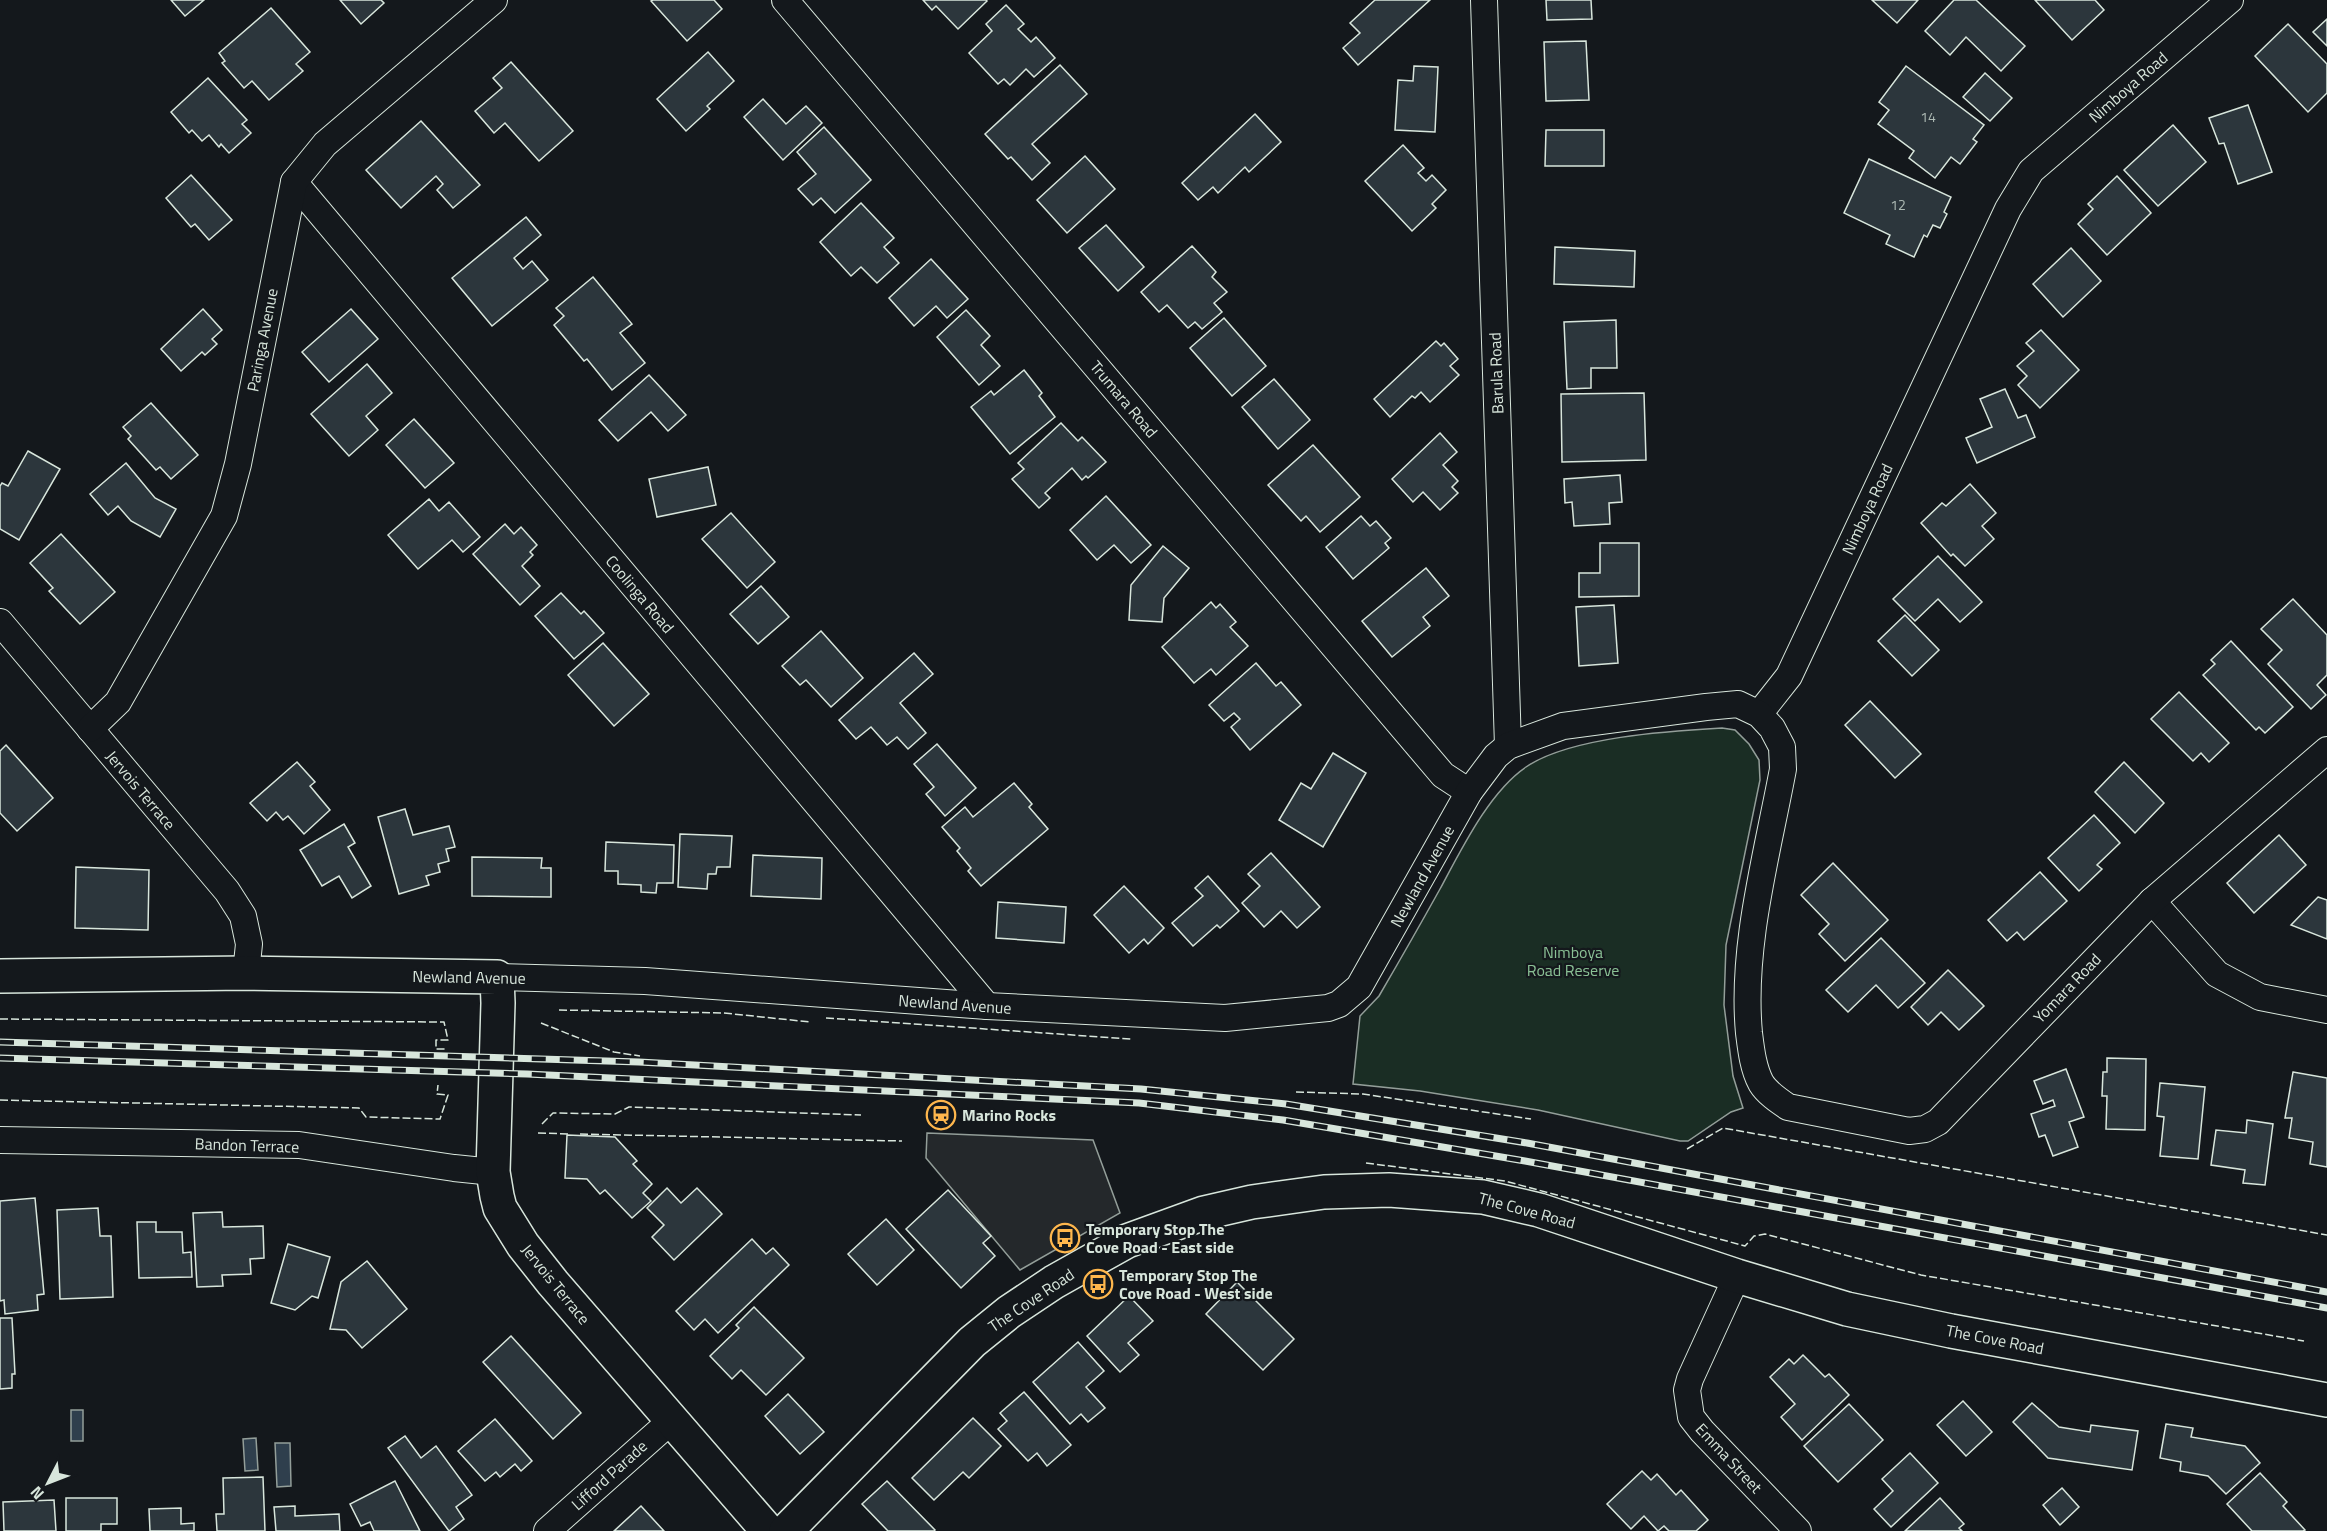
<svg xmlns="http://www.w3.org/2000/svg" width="2327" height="1531" viewBox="0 0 2327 1531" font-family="'Titillium Web',sans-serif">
<rect width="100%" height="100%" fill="#14181c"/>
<!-- green -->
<path fill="#1a2d24" stroke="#939e99" stroke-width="1.5" d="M1722,728l13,2 14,14 10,16 1,20 -34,165 -2,60 9,71 10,32 -12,4 -43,29h-8l-142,-31 -118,-19 -67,-7 7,-68 19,-20c21,-36 41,-71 61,-107 21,-39 49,-97 86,-122 44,-30 143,-36 196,-39z"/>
<!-- parking -->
<polygon fill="#24282b" stroke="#939e99" stroke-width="1.5" points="927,1133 1093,1140 1120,1213 1020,1270 926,1158"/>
<!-- water -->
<g fill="#2f3f4d" stroke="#939e99" stroke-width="1.5">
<rect x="71" y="1410" width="12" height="31"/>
<polygon points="256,1438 258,1470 245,1471 243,1439"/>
<polygon points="275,1443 290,1443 291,1486 277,1487"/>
</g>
<!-- building -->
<g fill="#2c363c" stroke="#d8e6dc" stroke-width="1.5">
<polygon points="171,0 204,0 185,16"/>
<polygon points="340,0 381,0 384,3 361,24"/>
<polygon points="653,0 714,0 722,9 687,41 651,1"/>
<polygon points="923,0 986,0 987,1 958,29 936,6 932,10"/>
<polygon points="1375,0 1430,0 1358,65 1343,48 1360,33 1350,23"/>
<polygon points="1546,0 1591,0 1592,19 1547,20"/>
<polygon points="1872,0 1918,0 1897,23"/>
<polygon points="1954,0 1976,0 2025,46 2001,71 1966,37 1950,55 1925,31"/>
<polygon points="2035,0 2095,0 2104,10 2072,40"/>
<polygon points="1006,5 1024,24 1018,29 1031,42 1036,37 1055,58 1034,77 1026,69 1010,85 1004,79 998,84 969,53 992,31 986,24"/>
<polygon points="271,8 310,52 296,64 303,71 269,100 252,81 244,88 222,63 225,61 219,53"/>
<polygon points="2327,19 2327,46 2313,32"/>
<polygon points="2288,24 2327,64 2327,93 2308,112 2255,56"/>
<polygon points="1586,41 1589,100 1546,101 1544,42"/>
<polygon points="708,52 734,81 707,106 710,109 686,131 657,99"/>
<polygon points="511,62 573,131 539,161 505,123 494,133 475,111 502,88 493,78"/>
<polygon points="1060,65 1087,94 1032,144 1050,163 1032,180 1011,157 1008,159 985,134"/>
<polygon points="1414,66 1438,67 1435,132 1395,130 1398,80 1413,81"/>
<polygon points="1906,66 1984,125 1973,139 1977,142 1960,164 1951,157 1935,178 1909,158 1914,151 1878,124 1889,110 1879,102"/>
<polygon points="1985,73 2012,98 1990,121 1963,97"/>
<polygon points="208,78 247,120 242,124 251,133 229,153 221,144 219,147 209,135 202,141 192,130 189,133 171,112"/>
<polygon points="763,99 786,124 806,106 822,123 783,160 744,117"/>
<polygon points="2248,105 2272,172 2238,184 2224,143 2219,144 2209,118"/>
<polygon points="1255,114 1281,142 1249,172 1245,167 1218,193 1213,187 1198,200 1182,183"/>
<polygon points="421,121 480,185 453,208 437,190 443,184 436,176 401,208 366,170"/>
<polygon points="2173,125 2206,162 2158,206 2124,170"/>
<polygon points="824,127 871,180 835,213 821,198 813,205 798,189 816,174 797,152"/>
<polygon points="1546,130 1604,130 1604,166 1545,166"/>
<polygon points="1403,145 1424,168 1418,173 1426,181 1432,175 1446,190 1432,204 1436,208 1412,231 1365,181"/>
<polygon points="1085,156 1115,189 1067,233 1037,200"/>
<polygon points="1869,159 1951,197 1944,212 1947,214 1940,228 1933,225 1927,237 1924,235 1914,257 1886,244 1890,235 1844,213"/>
<polygon points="191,175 232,220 209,240 195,224 191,227 166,198"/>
<polygon points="2117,176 2151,213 2107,255 2078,224 2093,209 2088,204"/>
<polygon points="861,203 894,238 884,247 899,263 877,283 861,267 851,276 820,242"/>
<polygon points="526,217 541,235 514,258 523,269 532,261 548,280 492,326 452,278"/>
<polygon points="1106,225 1144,267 1118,291 1079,248"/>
<polygon points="1192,246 1216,272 1212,277 1227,292 1214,303 1222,312 1202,329 1195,322 1188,328 1167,305 1159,312 1141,292"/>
<polygon points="1555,247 1635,251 1634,287 1554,284"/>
<polygon points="2071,248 2101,281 2063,317 2033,284"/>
<polygon points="931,259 968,299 947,318 936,306 914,326 889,298"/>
<polygon points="593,277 632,324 620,333 645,363 612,390 587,359 584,361 554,325 564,316 556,308"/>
<polygon points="203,309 222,330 212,339 217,344 205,355 202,352 181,371 161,349"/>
<polygon points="351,309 378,339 329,382 302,352"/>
<polygon points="966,310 990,336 981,345 1000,366 979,385 937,337"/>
<polygon points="1224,318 1266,366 1232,396 1190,348"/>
<polygon points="1616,320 1617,368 1591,368 1591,388 1567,389 1564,322"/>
<polygon points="2041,330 2079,370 2040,408 2018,385 2027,376 2017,366 2034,351 2026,343"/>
<polygon points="1436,341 1441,346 1444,343 1458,359 1450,366 1459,375 1430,402 1421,392 1415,398 1412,396 1390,417 1374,399"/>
<polygon points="367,364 392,393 366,416 378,430 349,456 311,414"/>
<polygon points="1024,370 1042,393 1039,396 1055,417 1010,454 971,407 991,391 994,395"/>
<polygon points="649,375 686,415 668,431 651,412 618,441 599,420"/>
<polygon points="1274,379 1310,420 1278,449 1242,407"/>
<polygon points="2005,389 2018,418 2026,415 2035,437 1977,463 1966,438 1992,427 1980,399"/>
<polygon points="1644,393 1646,460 1562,462 1561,394"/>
<polygon points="151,403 198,455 171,479 160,467 156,470 128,439 131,436 123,427"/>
<polygon points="414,419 454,463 425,488 386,445"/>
<polygon points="1061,423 1078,441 1082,437 1106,462 1088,478 1086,476 1082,480 1072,468 1045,493 1050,498 1039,508 1012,479 1024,469 1018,463"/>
<polygon points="1440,433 1457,452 1443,465 1458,481 1452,487 1458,493 1440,510 1423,492 1413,502 1392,479"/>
<polygon points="1313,445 1360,497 1320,532 1306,516 1301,521 1268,485"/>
<polygon points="28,451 60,469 19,540 0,529 0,486 2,483 8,486"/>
<polygon points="126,463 155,498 176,509 160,537 131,521 118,506 108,515 90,494"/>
<polygon points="708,467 716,505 657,517 649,479"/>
<polygon points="1620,475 1622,502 1609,503 1610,524 1574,526 1572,502 1565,503 1564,479"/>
<polygon points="1970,484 1996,513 1982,526 1994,539 1965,566 1953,554 1951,556 1921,523 1942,503 1946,506"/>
<polygon points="1106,496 1151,545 1131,563 1114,545 1097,560 1070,530"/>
<polygon points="429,499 439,511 449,502 480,537 463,552 452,540 418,569 388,535"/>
<polygon points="731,513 775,562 747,588 702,539"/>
<polygon points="1361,516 1370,526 1376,521 1391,538 1385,543 1389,548 1353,579 1326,547"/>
<polygon points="505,524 514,534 521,527 537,545 530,552 533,555 522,566 540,586 520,605 473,554"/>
<polygon points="61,534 115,592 80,624 49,591 53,588 30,563"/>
<polygon points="1600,543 1639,543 1639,596 1579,597 1579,573 1600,573"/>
<polygon points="1163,546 1189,568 1164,598 1162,622 1129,620 1131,585"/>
<polygon points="1938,556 1982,602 1960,622 1938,599 1915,621 1893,599"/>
<polygon points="1426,568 1449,596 1423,617 1430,626 1392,657 1362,621"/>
<polygon points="761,586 789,617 758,644 730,614"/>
<polygon points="561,593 581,614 584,611 604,633 574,659 535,616"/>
<polygon points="2293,599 2327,635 2327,675 2317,685 2326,695 2311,709 2268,664 2282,650 2261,629"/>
<polygon points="1211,602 1216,608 1220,604 1236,622 1230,627 1248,646 1216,675 1211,669 1194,683 1162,647"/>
<polygon points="1614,605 1618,663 1579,666 1576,607"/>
<polygon points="1905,615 1939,650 1912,676 1878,641"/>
<polygon points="821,631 863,678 831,707 806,680 800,685 782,666"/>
<polygon points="2231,641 2293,707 2265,733 2259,727 2256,730 2203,675 2215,664 2211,660"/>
<polygon points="603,643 649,694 614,726 568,675"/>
<polygon points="914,653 933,674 900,703 926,733 908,749 897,737 887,745 871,727 856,739 839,720"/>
<polygon points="1256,663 1276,686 1281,682 1301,705 1250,750 1231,727 1240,719 1234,713 1224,721 1209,705"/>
<polygon points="2179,692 2229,743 2209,762 2201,753 2193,761 2151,719"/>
<polygon points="1870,701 1921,754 1895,778 1845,725"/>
<polygon points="937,744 976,788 945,816 926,794 934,787 914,764"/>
<polygon points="6,745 53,798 17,831 0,813 0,751"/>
<polygon points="1333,753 1366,773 1323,847 1279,820 1301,783 1311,789"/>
<polygon points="297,762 315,782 310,786 330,810 304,834 288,816 283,820 276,812 267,821 250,803"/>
<polygon points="2124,762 2164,803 2135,833 2095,792"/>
<polygon points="1014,783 1032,804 1029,807 1048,829 981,886 968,871 971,868 957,851 960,848 942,827 965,807 973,817"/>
<polygon points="405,809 413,835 449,826 455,847 446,849 449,861 438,864 440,872 426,876 429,885 399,894 378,817"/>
<polygon points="2094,815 2120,843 2097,865 2102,869 2079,891 2048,858"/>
<polygon points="344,824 355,843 348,847 371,886 352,898 339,876 322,886 300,850"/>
<polygon points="680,834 732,836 730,867 717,867 716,874 708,874 707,889 678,887"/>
<polygon points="2279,835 2306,865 2254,913 2227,883"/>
<polygon points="606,842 674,845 673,883 657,883 656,893 641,892 641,885 618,884 618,871 605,871"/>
<polygon points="1271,853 1320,907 1297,928 1281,911 1264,927 1242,903 1260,886 1248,874"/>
<polygon points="753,855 822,858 821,899 751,896"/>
<polygon points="472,857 542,858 541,868 551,868 551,897 472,896"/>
<polygon points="1833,863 1888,920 1845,961 1819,934 1829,924 1801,895"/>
<polygon points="76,867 149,870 148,930 75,928"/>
<polygon points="2040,872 2067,901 2024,940 2017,932 2007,941 1988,920"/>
<polygon points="1208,876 1239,911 1220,928 1217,925 1193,946 1172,923 1203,896 1195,888"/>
<polygon points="1124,886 1164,928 1148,944 1144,939 1129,953 1094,915"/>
<polygon points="2318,897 2327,900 2327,939 2291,925"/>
<polygon points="998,902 1066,907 1064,943 996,938"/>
<polygon points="1881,938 1925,983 1898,1008 1876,985 1848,1012 1826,990"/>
<polygon points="1948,970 1984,1006 1959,1030 1941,1012 1928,1025 1911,1007"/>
<polygon points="2107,1058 2146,1059 2145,1130 2106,1129 2107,1096 2102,1096 2103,1072 2107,1072"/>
<polygon points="2066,1069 2084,1117 2069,1122 2078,1147 2053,1156 2045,1135 2039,1137 2031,1114 2055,1106 2053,1100 2043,1104 2034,1081"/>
<polygon points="2293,1072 2327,1078 2327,1167 2310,1164 2313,1142 2289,1138 2292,1118 2285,1118"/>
<polygon points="2160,1083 2205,1087 2198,1159 2160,1156 2164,1117 2157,1116"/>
<polygon points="2247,1120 2273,1124 2265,1185 2243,1183 2245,1170 2211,1165 2216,1130 2246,1133"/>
<polygon points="567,1135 615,1137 637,1161 633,1164 652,1184 643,1193 651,1201 632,1218 605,1190 600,1194 587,1179 565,1178"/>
<polygon points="667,1188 681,1203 697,1188 722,1214 674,1260 652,1237 664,1225 647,1208"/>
<polygon points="948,1190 991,1236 983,1243 995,1256 961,1288 906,1229"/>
<polygon points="35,1198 44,1294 37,1295 38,1310 5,1314 4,1300 0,1301 0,1201"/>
<polygon points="98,1208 100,1236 111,1236 113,1297 60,1299 57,1210"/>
<polygon points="222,1212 223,1227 263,1226 264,1258 250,1259 251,1274 222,1275 223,1286 197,1287 193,1213"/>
<polygon points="886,1219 914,1250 877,1285 848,1254"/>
<polygon points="137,1222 156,1222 156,1232 182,1232 183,1253 191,1252 192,1277 139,1278"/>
<polygon points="752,1239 766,1254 773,1248 789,1265 718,1333 705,1319 694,1330 676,1311"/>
<polygon points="288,1244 330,1257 318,1298 312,1296 295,1310 271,1303"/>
<polygon points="367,1261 407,1309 362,1348 346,1330 330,1329 341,1282"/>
<polygon points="1237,1282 1294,1339 1263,1370 1206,1314"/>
<polygon points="1129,1296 1153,1321 1128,1343 1139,1355 1120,1372 1087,1336"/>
<polygon points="754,1307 804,1358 766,1395 741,1370 732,1379 710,1356 739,1328 736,1325"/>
<polygon points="0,1318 12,1318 15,1374 12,1374 12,1388 0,1389"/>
<polygon points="511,1336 581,1413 553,1439 483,1362"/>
<polygon points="1078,1342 1104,1371 1086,1387 1105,1408 1088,1422 1081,1414 1070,1424 1033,1382"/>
<polygon points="1803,1355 1825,1377 1829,1374 1849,1395 1802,1440 1781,1417 1795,1404 1770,1377 1789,1359 1794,1364"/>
<polygon points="1024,1392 1071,1445 1047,1466 1037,1453 1028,1461 998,1429 1007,1421 1000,1413"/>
<polygon points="788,1394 824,1432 800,1454 765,1416"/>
<polygon points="1963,1401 1992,1432 1966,1456 1937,1425"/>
<polygon points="2032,1403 2059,1427 2090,1432 2091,1425 2138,1431 2132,1470 2048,1458 2013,1422"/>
<polygon points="1849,1404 1883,1440 1838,1482 1804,1446"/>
<polygon points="973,1418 1001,1446 969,1478 963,1472 934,1500 912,1478"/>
<polygon points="495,1419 532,1461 521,1471 515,1464 500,1477 496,1472 485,1481 458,1451"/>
<polygon points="2166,1424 2193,1428 2191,1437 2245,1446 2260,1463 2226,1494 2208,1476 2180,1471 2181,1462 2160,1458"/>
<polygon points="405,1436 421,1458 436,1446 472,1495 456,1507 464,1519 449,1531 388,1448"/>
<polygon points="1910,1453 1938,1483 1891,1527 1874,1509 1893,1491 1882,1479"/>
<polygon points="1642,1471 1651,1480 1657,1474 1676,1495 1681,1490 1708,1520 1696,1531 1669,1531 1664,1526 1658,1531 1644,1516 1631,1529 1607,1504"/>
<polygon points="2260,1473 2287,1502 2283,1506 2305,1530 2303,1531 2252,1531 2227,1504"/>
<polygon points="263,1477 265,1531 217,1531 216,1514 224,1514 223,1478"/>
<polygon points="395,1481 420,1531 374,1531 370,1522 361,1526 350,1504"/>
<polygon points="887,1481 935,1530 934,1531 888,1531 862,1504"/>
<polygon points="2062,1488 2079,1507 2060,1525 2043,1505"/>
<polygon points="66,1498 117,1498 117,1524 101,1524 101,1531 66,1531"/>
<polygon points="1940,1498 1964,1524 1959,1528 1962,1531 1905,1531"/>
<polygon points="54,1500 56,1531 4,1531 3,1502"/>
<polygon points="295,1506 295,1516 339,1514 340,1531 276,1531 274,1507"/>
<polygon points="641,1506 664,1531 614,1531"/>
<polygon points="181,1508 181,1524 194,1523 194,1531 150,1531 149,1509"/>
</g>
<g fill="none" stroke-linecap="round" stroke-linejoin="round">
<!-- street casing -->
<g stroke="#d8e6dc" stroke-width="28">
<g id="street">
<polyline points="785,0 1443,775 1469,792"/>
<polyline points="1484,0 1508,746"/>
<polyline points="294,182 987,1006"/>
<polyline points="0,622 227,891 243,916 249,944 246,973"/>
<polyline points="1759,714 1789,676 2008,209 2031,171 2230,0"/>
<polyline points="90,729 118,702 224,516 238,464 294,182 325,144 494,0"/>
<polyline points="2152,901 2217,974 2260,997 2327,1010"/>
<path d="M497,977l148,4 342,25 238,12 103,-10 11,-4 20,-17 110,-195 27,-36 12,-10 55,-20 143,-19 32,-3 21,10 13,14 10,19 1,22c-16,86 -42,178 -34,264 2,16 4,35 12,50 6,10 18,18 27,24l121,24 16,-2 13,-7 214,-221 175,-151"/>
<polyline points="0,1140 299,1145 454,1168 493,1172"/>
<polyline points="1737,1276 1690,1379 1687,1390 1691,1417 1702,1431 1798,1531"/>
<polyline points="547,1531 672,1420"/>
</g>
</g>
<!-- secondary casing -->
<g stroke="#d8e6dc" stroke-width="36">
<g id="secondary">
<polyline points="0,976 246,973 497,977 498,1003 493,1172 497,1196 500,1208 523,1245 553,1283 768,1531"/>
<polyline points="786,1531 972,1342 1009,1312 1054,1282 1127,1241 1204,1213 1252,1202 1324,1192 1389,1190 1483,1197 1539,1210 1737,1276 1847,1309 1951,1331 2327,1400"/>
</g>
</g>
<!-- street -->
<use href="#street" stroke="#14181c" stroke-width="26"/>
<!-- secondary -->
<use href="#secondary" stroke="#14181c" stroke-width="33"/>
<!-- rail casing -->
<g stroke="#d8e6dc" stroke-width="7">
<g id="rail">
<polyline points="0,1042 639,1062 1141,1089 1286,1104 1527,1143 2327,1292"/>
<polyline points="0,1058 527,1074 1139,1103 1283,1120 1525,1161 2327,1308"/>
</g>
</g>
<!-- rail -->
<use href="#rail" stroke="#14181c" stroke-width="4.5" stroke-dasharray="14" stroke-linecap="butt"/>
<!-- fence -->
<g stroke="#d8e6dc" stroke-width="1.5" stroke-dasharray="8 3" stroke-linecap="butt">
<polyline points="559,1010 724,1013 810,1022"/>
<polyline points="826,1018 1131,1039"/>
<polyline points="0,1019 444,1022 448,1040 436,1040 436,1049 447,1049"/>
<polyline points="541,1023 614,1052 640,1056"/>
<polyline points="1296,1092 1363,1094 1531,1119"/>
<polyline points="0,1100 359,1108 366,1117 440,1119 448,1095 437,1094 438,1085"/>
<polyline points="542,1124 553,1113 615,1114 629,1107 861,1115"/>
<polyline points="538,1133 571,1134"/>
<polyline points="580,1134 902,1141"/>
<polyline points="1687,1149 1723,1128 2327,1235"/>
<polyline points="1366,1163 1505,1181 1745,1246 1754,1236 1765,1234 1921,1275 2304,1341"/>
</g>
</g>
<!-- icons -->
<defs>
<g id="station-ring" transform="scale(1.5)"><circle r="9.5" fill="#14181c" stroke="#ffb74d" stroke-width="1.5"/><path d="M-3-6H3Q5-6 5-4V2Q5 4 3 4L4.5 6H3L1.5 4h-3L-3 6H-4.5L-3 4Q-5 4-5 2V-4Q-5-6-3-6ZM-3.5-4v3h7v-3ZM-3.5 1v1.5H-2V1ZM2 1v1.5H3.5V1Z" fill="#ffb74d"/></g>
<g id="bus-ring" transform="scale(1.5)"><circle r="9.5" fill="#14181c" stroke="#ffb74d" stroke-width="1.5"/><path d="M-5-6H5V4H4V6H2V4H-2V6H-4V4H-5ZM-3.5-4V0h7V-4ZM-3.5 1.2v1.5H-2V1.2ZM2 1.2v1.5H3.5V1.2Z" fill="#ffb74d"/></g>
</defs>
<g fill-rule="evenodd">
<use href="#station-ring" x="941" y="1115"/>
<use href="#bus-ring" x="1065" y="1238"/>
<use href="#bus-ring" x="1098" y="1284"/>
</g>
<g text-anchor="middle" stroke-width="4.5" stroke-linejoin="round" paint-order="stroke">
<!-- number labels -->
<g font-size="14" fill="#adbab4">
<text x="1928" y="122">14</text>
<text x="1898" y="210">12</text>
</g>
<!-- street labels -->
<g font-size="16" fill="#d8e6dc" stroke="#14181c">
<text transform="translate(2128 87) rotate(-41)" y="6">Nimboya Road</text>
<text transform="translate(262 340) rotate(-79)" y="6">Paringa Avenue</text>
<text transform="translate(1496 373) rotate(-92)" y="6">Barula Road</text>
<text transform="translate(1124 399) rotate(50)" y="6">Trumara Road</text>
<text transform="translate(1867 509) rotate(-65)" y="6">Nimboya Road</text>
<text transform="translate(640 594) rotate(50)" y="6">Coolinga Road</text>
<text transform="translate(141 790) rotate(50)" y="6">Jervois Terrace</text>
<text transform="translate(1422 876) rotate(-61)" y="6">Newland Avenue</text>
<text transform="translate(469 977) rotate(1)" y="6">Newland Avenue</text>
<text transform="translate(2067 988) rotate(-46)" y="6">Yomara Road</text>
<text transform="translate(955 1004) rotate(4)" y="6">Newland Avenue</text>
<text transform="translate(247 1145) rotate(2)" y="6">Bandon Terrace</text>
<text transform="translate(1527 1210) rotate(15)" y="6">The Cove Road</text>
<text transform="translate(556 1284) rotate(51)" y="6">Jervois Terrace</text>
<text transform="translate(1031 1300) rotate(-34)" y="6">The Cove Road</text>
<text transform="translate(1995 1339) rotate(11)" y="6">The Cove Road</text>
<text transform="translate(1729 1458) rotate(47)" y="6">Emma Street</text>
<text transform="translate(609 1475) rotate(-42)" y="6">Lifford Parade</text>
</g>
<!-- park labels -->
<g font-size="16" fill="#8ac095" stroke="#14181c">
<text x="1573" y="958">Nimboya<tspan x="1573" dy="18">Road Reserve</tspan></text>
</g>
<!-- poi labels -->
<g font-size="16" font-weight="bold" fill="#d8e6dc" stroke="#14181c" text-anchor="start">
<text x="962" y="1121">Marino Rocks</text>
<text x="1086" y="1235">Temporary Stop The<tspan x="1086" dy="18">Cove Road - East side</tspan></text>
<text x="1119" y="1281">Temporary Stop The<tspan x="1119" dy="18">Cove Road - West side</tspan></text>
</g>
</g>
<!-- north arrow -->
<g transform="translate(48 1483) rotate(228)" stroke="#14181c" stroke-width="4.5" paint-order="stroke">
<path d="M0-4.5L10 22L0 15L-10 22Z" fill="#d8e6dc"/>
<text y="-9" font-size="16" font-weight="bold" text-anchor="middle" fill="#d8e6dc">N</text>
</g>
</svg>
